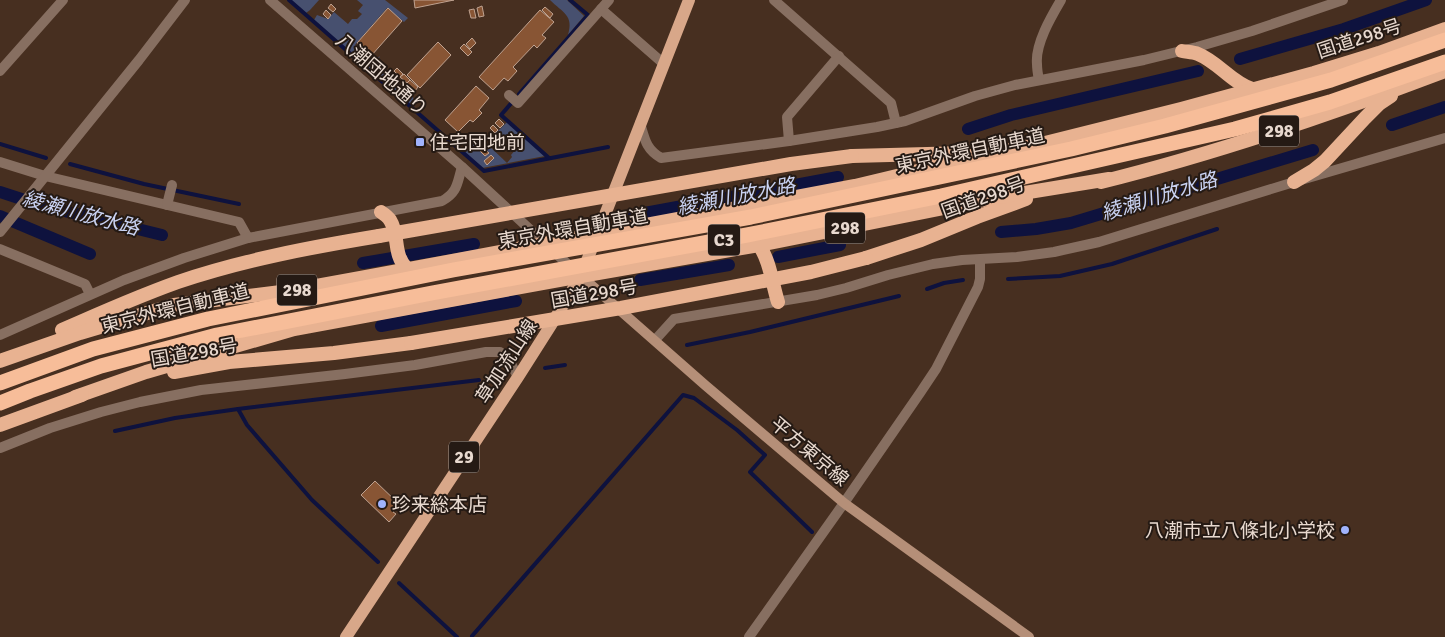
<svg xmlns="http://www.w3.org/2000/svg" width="1445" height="637" viewBox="0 0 1445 637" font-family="Signika,'Noto Sans JP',sans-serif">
<rect width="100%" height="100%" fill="#472f20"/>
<!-- green -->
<g fill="#47506f">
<polygon points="291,0 319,0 310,10 306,13"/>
<polygon points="357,0 385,0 408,18 404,22 387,8 355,45 374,61 380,56 378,60 379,66 413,97 414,101 410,105 314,20 317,15 328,19 334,12 348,24 352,19 357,19 362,14 358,11 363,5"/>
<path d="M550,0h17l17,16 -16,19c6,-20 -5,-22 -18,-35z"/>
<polygon points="507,122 545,156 482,168 464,152 475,142 484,141 507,163 512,157 511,155 516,149 501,134 494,139 492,137"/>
</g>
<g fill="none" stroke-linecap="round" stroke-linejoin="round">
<!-- stream -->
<g stroke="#0e123e" stroke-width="4">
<polyline points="289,0 484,171 608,147"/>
<polyline points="519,94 588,15 570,0"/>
<polyline points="514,100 501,115 549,158"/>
<polyline points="0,144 46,158"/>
<polyline points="70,164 144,184 239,204"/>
<polyline points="1008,279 1060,276 1112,264 1217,229"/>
<polyline points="927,289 944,283 963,280"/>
<polyline points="687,345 750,332 899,296"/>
<polyline points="545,368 565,365"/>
<polyline points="238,409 247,425 312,500 378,562"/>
<polyline points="115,431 175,418 238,409 479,380"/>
<polyline points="399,583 457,637"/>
<polyline points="472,636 683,395 694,398 737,430 765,455 750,472 812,532"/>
</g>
<!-- canal -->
<g stroke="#0e123e" stroke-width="12">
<polyline points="1240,59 1344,29 1426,0"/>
<polyline points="1392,125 1445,107"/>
<polyline points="968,129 1011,115 1198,71"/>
<polyline points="0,192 40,205 162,235"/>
<polyline points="634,215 838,177"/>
<polyline points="0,216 90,254"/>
<polyline points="1001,232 1036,229 1071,223 1313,150"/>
<polyline points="778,257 840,245"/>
<polyline points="363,263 474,244"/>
<polyline points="640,280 729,265"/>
<polyline points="381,326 516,301"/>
</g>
</g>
<!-- building -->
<g fill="#885534" stroke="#bfa290">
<polygon points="414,0 454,0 415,8"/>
<polygon points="331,4 336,9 333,12 328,8"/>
<polygon points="482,6 484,16 479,17 477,8"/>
<polygon points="545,7 553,14 550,18 542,10"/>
<polygon points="388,8 402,21 371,56 357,43"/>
<polygon points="474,9 476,18 471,18 469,10"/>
<polygon points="326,10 331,15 328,19 323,14"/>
<polygon points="540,10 554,22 542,35 546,38 537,48 534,45 513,67 517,71 508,81 504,78 493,90 479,77"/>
<polygon points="472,38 476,43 470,49 466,44"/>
<polygon points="438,42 451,55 420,88 407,75"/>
<polygon points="464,44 472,52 468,56 460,48"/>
<polygon points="397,68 403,74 400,77 394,71"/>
<polygon points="404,74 410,80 407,83 400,77"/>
<polygon points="410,80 418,87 415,91 407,83"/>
<polygon points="476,86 489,98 479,110 482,113 473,122 470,120 458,132 445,120"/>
<polygon points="499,119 504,124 500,128 495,123"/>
<polygon points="493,125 498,130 495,133 490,128"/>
<polygon points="482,146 489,153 485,156 479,150"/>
<polygon points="491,155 494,158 487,165 484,161"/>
<polygon points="375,481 400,505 393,512 396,514 389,522 361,495"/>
</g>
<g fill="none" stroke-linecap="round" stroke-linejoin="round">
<!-- minor -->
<g stroke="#876f61" stroke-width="10">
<polyline points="774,0 891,103 896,123"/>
<polyline points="601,9 664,64"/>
<polyline points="0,71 63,0"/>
<polyline points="509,95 518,103 609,0"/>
<path d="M640,123c5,17 6,26 21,35l128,-17 88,-14 28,-6 70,-25 40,-11 129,-25 53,-13 55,-16 91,-31"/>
<polyline points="789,141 787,117 839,56"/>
<polyline points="0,162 45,176 239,222 248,238"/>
<polyline points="167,205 172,185"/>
<polyline points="0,232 139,60 185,0"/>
<polyline points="0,249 85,284 90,294"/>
<path d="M0,335l124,-55 60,-22 64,-20 194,-37c16,-9 15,-18 20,-34"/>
<polyline points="655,340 674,319 817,295 846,288 888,275 933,264 962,260 1017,257 1054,252 1099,242 1294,182 1445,138"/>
<polyline points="0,448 50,428 101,412 140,402 201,390 345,374 415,365 486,352 500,352 508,358 518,377"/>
</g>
<!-- tertiary -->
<g stroke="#876f61" stroke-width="10">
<polyline points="270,0 462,167 574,270"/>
<path d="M1039,80c-1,-5 -2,-11 -2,-16 -2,-20 14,-47 24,-64"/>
<polyline points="749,637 844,503 920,393 936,369 978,287 980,279 980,260"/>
</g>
<!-- secondary -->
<polyline stroke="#b58f78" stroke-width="10" points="581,276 705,385 844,503 1029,637"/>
<!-- primary -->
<polyline stroke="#d8a789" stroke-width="12" points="346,637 518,377 551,325 581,276 689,0"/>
<!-- trunk -->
<g stroke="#e8b291" stroke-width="14">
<path d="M1182,51c5,1 11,1 16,3 20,8 33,28 54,35"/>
<polyline points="852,156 965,153"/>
<path d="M1101,182c117,-29 231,-68 344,-111"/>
<polyline points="1294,182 1314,170 1325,161 1365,118 1379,104 1391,96"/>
<path d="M381,212c3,2 7,5 9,8 10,16 2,33 17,49"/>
<path d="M759,245c11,16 13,38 19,57"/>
<polyline points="866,258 921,240 977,217 1026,199"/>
<path d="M62,330c38,-17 77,-34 116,-48 65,-22 134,-35 201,-46"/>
<polyline points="0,361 80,333 174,305 289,291 366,277 855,186 993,153 1041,144 1181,109 1314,73 1379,53 1445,29"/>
<polyline points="174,372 229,362 334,353 411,343"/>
<polyline points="75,397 146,372 294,329 581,276 759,245 999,197 1109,179"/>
<polyline points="0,425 82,395"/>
</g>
<!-- trunk-bridge -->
<g stroke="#e8b291" stroke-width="14">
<polyline points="379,236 791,164 852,156"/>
<polyline points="411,343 621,308 811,272 866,258"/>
</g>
<!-- motorway-bridge -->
<g stroke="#f7bd99" stroke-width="15">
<polyline points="0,383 93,349 208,319 453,270 751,217 1071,149 1165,126 1331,80 1445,40"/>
<polyline points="0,403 30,391 101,366 217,335 432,293 747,235 941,196 1235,129 1330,102 1445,62"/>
</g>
</g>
<!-- markers -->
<g fill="#a0b3fd" stroke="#251a14" stroke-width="2">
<rect x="415" y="137" width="10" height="10" rx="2.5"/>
<circle cx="382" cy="504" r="5"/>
<circle cx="1345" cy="530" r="5"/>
</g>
<g text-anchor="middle" stroke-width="4" stroke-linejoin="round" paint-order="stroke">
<!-- shield labels -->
<g fill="#251a14" stroke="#aea097" stroke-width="1">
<rect x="1259" y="115.5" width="40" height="31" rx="4"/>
<rect x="825" y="212.5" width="40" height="31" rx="4"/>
<rect x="708" y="224.5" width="32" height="31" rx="4"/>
<rect x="277" y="274.5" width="40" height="31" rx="4"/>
<rect x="449" y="441.5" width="30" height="31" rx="4"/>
</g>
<g font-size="18" font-weight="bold" fill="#e8d9cf">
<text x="1279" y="137">298</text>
<text x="845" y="234">298</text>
<text x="724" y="246">C3</text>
<text x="297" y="296">298</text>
<text x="464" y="463">29</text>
</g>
<!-- street labels -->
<g font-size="19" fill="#e8d9cf" stroke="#251a14">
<text transform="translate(1359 38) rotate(-18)" y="7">国道298号</text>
<text transform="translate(382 74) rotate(41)" y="7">八潮団地通り</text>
<text transform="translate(970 150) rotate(-12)" y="7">東京外環自動車道</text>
<text transform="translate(983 197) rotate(-20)" y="7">国道298号</text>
<text transform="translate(573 228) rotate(-10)" y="7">東京外環自動車道</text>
<text transform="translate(594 293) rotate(-10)" y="7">国道298号</text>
<text transform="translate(175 308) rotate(-14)" y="7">東京外環自動車道</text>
<text transform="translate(194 352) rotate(-10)" y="7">国道298号</text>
<text transform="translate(506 361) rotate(-57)" y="7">草加流山線</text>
<text transform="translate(810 451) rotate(40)" y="7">平方東京線</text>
</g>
<!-- poi labels -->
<g font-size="19" fill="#e8d9cf" stroke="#251a14" text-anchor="start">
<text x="430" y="149">住宅団地前</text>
<text x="392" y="511">珍来総本店</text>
<text x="1335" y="537" text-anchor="end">八潮市立八條北小学校</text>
</g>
<!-- water labels -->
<g font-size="20" font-style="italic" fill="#c9d2f2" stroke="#251a14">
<text transform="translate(736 196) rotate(-11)" y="7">綾瀬川放水路</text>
<text transform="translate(1159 196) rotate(-17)" y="7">綾瀬川放水路</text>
<text transform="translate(81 213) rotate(15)" y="7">綾瀬川放水路</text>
</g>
</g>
</svg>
